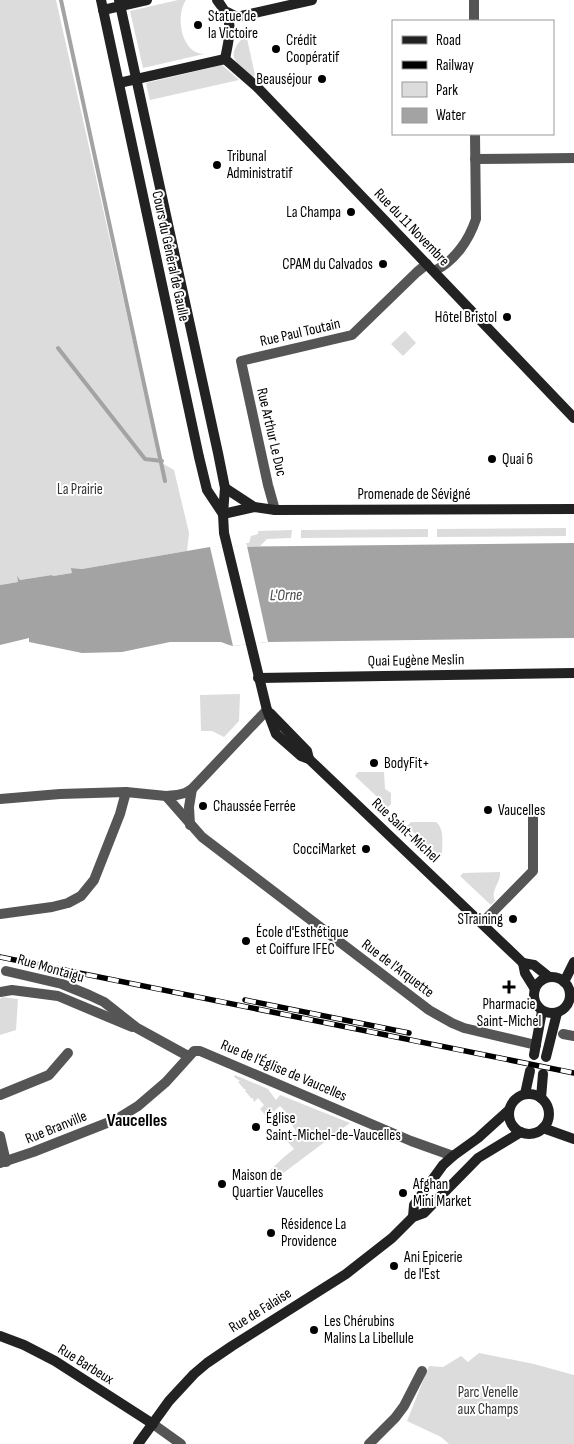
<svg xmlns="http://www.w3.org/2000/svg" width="574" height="1444" viewBox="0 0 574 1444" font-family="'Sofia Sans Condensed',sans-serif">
<rect width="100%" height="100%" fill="#fff"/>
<!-- green -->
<g fill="#dcdcdc">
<polygon points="0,0 56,0 160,462 174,470 189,533 187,551 82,569 72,568 72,573 53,576 52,575 20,580 17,577 18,582 0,585"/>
<path d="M178,0h8c-11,15 -5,54 18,54l-61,14 -13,-57z"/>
<path d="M246,34l9,41 -3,3c-20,-19 -26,-22 -6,-44z"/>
<polygon points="222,65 239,80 150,100 146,83"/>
<polygon points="405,331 416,343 403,356 391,344"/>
<polygon points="566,528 566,536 437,537 437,529"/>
<polygon points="428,529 428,537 301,538 301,530"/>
<polygon points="292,530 291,538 267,539 260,546 247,546 246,543 249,543 251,536 258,534 258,531"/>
<polygon points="240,694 239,721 224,737 212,731 201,731 200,695"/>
<polygon points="358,772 384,772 385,789 391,793 391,804 388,807 355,776"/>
<path d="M411,822h25c9,7 6,23 6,34l-2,1 -33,-31z"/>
<path d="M500,872c1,11 -10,18 -5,29l-4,4 -31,-29 3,-3z"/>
<polygon points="2,997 18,999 16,1030 0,1035 0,999"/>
<polygon points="235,1075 268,1089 276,1100 280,1095 350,1123 274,1180 263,1177 284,1157 294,1149 287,1141 298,1134 292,1125 296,1122 280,1106 267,1117 260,1109 264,1105 258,1098 254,1102 253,1100 254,1099 251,1098 245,1091 246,1089 244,1089 238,1082 240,1081 234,1077"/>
<polygon points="479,1353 534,1364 574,1375 574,1444 449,1444 441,1437 407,1421 429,1366 443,1367 461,1356 468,1362"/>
</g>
<!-- water -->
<polygon fill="#a3a3a3" points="574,543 574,638 268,642 233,646 229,645 221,642 170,642 122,652 82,653 29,642 29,638 0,645 0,585 18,582 17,576 20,580 52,575 53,576 72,573 71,568 82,569 210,547"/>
<!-- pier -->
<polygon fill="#fff" points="247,546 268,642 233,646 210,547"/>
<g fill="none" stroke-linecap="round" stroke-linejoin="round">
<!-- stream -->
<g stroke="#a3a3a3" stroke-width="4">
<polyline points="61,0 165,481"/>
<polyline points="58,348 145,459 162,461"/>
</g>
<!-- secondary-tunnel -->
<polyline stroke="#d9d9d9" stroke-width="10" stroke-dasharray="10 5" stroke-linecap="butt" points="543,1074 546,1057"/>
<!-- street -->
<g stroke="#555" stroke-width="10">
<polyline points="474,0 474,21"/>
<polyline points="475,159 574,158"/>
<path d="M434,271c21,-10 35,-31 42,-52l-1,-85"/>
<polyline points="275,510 268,485 241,361 352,335 417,272 427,264"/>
<polyline points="166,796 202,837 429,1010 452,1023 464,1028 536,1045"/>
<polyline points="0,799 60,794 126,792 166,796 177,795 185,793 192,789 267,710"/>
<polyline points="190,825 189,807 192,789"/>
<polyline points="0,914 52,907 68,903 81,896 94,880 120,814 126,792"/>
<polyline points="482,923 533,871 533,815"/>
<polyline points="6,971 62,984 89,995 104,1002 137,1028 188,1056"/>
<polyline points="0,992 12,990 58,996 132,1027"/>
<polyline points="563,1034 574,1036"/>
<polyline points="0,1095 49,1075 68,1053"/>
<polyline points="0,1136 6,1162"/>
<polyline points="0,1163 33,1152 117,1119 138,1106 166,1082 194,1051 200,1051 411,1141 453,1156"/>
<polyline points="153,1424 181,1444"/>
<polyline points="369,1444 395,1418 404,1406 422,1371"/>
</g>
<!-- secondary -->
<g stroke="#222" stroke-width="10">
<polyline points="101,0 199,457 207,490 223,514"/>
<polyline points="119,0 218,453 225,488 223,514 224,533 267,710 276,734 301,756 309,759 523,963 534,965 549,977"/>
<path d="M217,0c18,22 13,33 8,59"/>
<polyline points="103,10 147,0"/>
<polyline points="227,12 237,17 312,0"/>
<polyline points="225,59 257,87 574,418"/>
<polyline points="119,83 225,59"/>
<polyline points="225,488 254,507"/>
<polyline points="223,514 254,507 275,510 574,509"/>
<polyline points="258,678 574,673"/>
<polyline points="270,713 307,751 309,759"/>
<polyline points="523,963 525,973 535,989"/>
<circle cx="552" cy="995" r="18"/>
<polyline points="564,982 574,962"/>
<polyline points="534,1055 542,1011"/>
<polyline points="546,1057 557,1013"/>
<polyline points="525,1094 530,1071"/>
<circle cx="529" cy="1114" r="20"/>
<polyline points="541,1098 543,1074"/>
<polyline points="543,1128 574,1139"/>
<polyline points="413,1217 414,1205 443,1165 453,1156 478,1138 509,1110"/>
<polyline points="0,1336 24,1345 55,1361 153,1424"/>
<polyline points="138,1444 169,1401 194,1374 207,1363 232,1346 346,1274 392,1238 413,1217 424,1213 478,1158 521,1132"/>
</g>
<!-- rail casing -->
<g stroke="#000" stroke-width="5.5">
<g id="rail">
<polyline points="0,957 574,1073"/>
<polyline points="245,1000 409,1033"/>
</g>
</g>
<!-- rail -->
<use href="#rail" stroke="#fff" stroke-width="4" stroke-dasharray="11" stroke-linecap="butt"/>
</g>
<!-- markers -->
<g fill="#000" stroke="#fff" stroke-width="2">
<circle cx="198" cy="25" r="5"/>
<circle cx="276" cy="49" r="5"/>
<circle cx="322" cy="79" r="5"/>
<circle cx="217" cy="165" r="5"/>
<circle cx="351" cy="212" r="5"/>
<circle cx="383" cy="264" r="5"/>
<circle cx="507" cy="317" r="5"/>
<circle cx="492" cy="459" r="5"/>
<circle cx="374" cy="763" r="5"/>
<circle cx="203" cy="806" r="5"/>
<circle cx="488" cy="810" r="5"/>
<circle cx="366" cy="849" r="5"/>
<circle cx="513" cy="919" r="5"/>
<circle cx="246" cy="941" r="5"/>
<path d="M506.5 979.5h5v5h5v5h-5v5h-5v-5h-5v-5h5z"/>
<circle cx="256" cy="1127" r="5"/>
<circle cx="222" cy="1184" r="5"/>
<circle cx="403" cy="1193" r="5"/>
<circle cx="271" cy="1233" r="5"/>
<circle cx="394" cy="1266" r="5"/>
<circle cx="314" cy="1330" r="5"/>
</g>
<g text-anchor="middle" stroke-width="4" stroke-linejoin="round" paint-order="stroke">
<!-- poi labels -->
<g font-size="15" fill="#000" stroke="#fff" text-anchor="start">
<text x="208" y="21">Statue de<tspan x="208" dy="17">la Victoire</tspan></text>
<text x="286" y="45">Crédit<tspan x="286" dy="17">Coopératif</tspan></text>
<text x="312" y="84" text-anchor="end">Beauséjour</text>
<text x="227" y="161">Tribunal<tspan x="227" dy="17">Administratif</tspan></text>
<text x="341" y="217" text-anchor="end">La Champa</text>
<text x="373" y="269" text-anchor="end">CPAM du Calvados</text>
<text x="497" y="322" text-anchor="end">Hôtel Bristol</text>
<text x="502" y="464">Quai 6</text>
<text x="384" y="768">BodyFit+</text>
<text x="213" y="811">Chaussée Ferrée</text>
<text x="498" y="815">Vaucelles</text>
<text x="356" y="854" text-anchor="end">CocciMarket</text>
<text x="503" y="924" text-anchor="end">STraining</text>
<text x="256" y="937">École d'Esthétique<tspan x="256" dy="17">et Coiffure IFEC</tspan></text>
<text x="509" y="1009" text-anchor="middle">Pharmacie<tspan x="509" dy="17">Saint-Michel</tspan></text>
<text x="266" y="1123">Église<tspan x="266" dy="17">Saint-Michel-de-Vaucelles</tspan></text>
<text x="232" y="1180">Maison de<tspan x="232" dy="17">Quartier Vaucelles</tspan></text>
<text x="413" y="1189">Afghan<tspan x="413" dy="17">Mini Market</tspan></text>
<text x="281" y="1229">Résidence La<tspan x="281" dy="17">Providence</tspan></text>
<text x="404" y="1262">Ani Epicerie<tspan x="404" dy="17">de l'Est</tspan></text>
<text x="324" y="1326">Les Chérubins<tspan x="324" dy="17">Malins La Libellule</tspan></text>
</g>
<!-- street labels -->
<g font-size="15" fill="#000" stroke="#fff">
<text transform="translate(412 227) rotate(46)" y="5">Rue du 11 Novembre</text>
<text transform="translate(171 256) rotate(78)" y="5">Cours du Général de Gaulle</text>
<text transform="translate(300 332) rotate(-13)" y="5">Rue Paul Toutain</text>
<text transform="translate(272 432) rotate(77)" y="5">Rue Arthur Le Duc</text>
<text x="414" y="499">Promenade de Sévigné</text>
<text transform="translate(416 660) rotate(-1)" y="5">Quai Eugène Meslin</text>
<text transform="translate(406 830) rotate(43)" y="5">Rue Saint-Michel</text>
<text transform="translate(51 968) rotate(16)" y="5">Rue Montaigu</text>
<text transform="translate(398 968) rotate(37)" y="5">Rue de l'Arquette</text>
<text transform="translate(284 1070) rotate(23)" y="5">Rue de l'Église de Vaucelles</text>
<text transform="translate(56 1127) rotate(-22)" y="5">Rue Branville</text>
<text transform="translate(260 1310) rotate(-32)" y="5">Rue de Falaise</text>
<text transform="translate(86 1364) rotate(32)" y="5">Rue Barbeux</text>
</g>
<!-- park labels -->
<g font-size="15" fill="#333" stroke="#fff">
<text x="80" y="494">La Prairie</text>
<text x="488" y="1397">Parc Venelle<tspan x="488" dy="17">aux Champs</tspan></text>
</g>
<!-- water labels -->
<g font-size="16" font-style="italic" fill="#444" stroke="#fff">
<text transform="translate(286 594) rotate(-1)" y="6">L'Orne</text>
</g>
<!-- quarter labels -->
<g font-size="18" font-weight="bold" fill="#000" stroke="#fff">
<text x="137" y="1126">Vaucelles</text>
</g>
</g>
<!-- legend -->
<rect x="392" y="20" width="162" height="115" fill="#ffffff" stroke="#999999"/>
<rect x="402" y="36" width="25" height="8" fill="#222222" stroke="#999999"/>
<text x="436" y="45" font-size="15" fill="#000000">Road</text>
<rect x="402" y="61" width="25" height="8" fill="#000000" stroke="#999999"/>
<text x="436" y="70" font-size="15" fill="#000000">Railway</text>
<rect x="402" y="82" width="25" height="15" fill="#dcdcdc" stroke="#999999"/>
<text x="436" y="95" font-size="15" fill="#000000">Park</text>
<rect x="402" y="108" width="25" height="15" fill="#a3a3a3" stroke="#999999"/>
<text x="436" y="120" font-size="15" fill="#000000">Water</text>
</svg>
